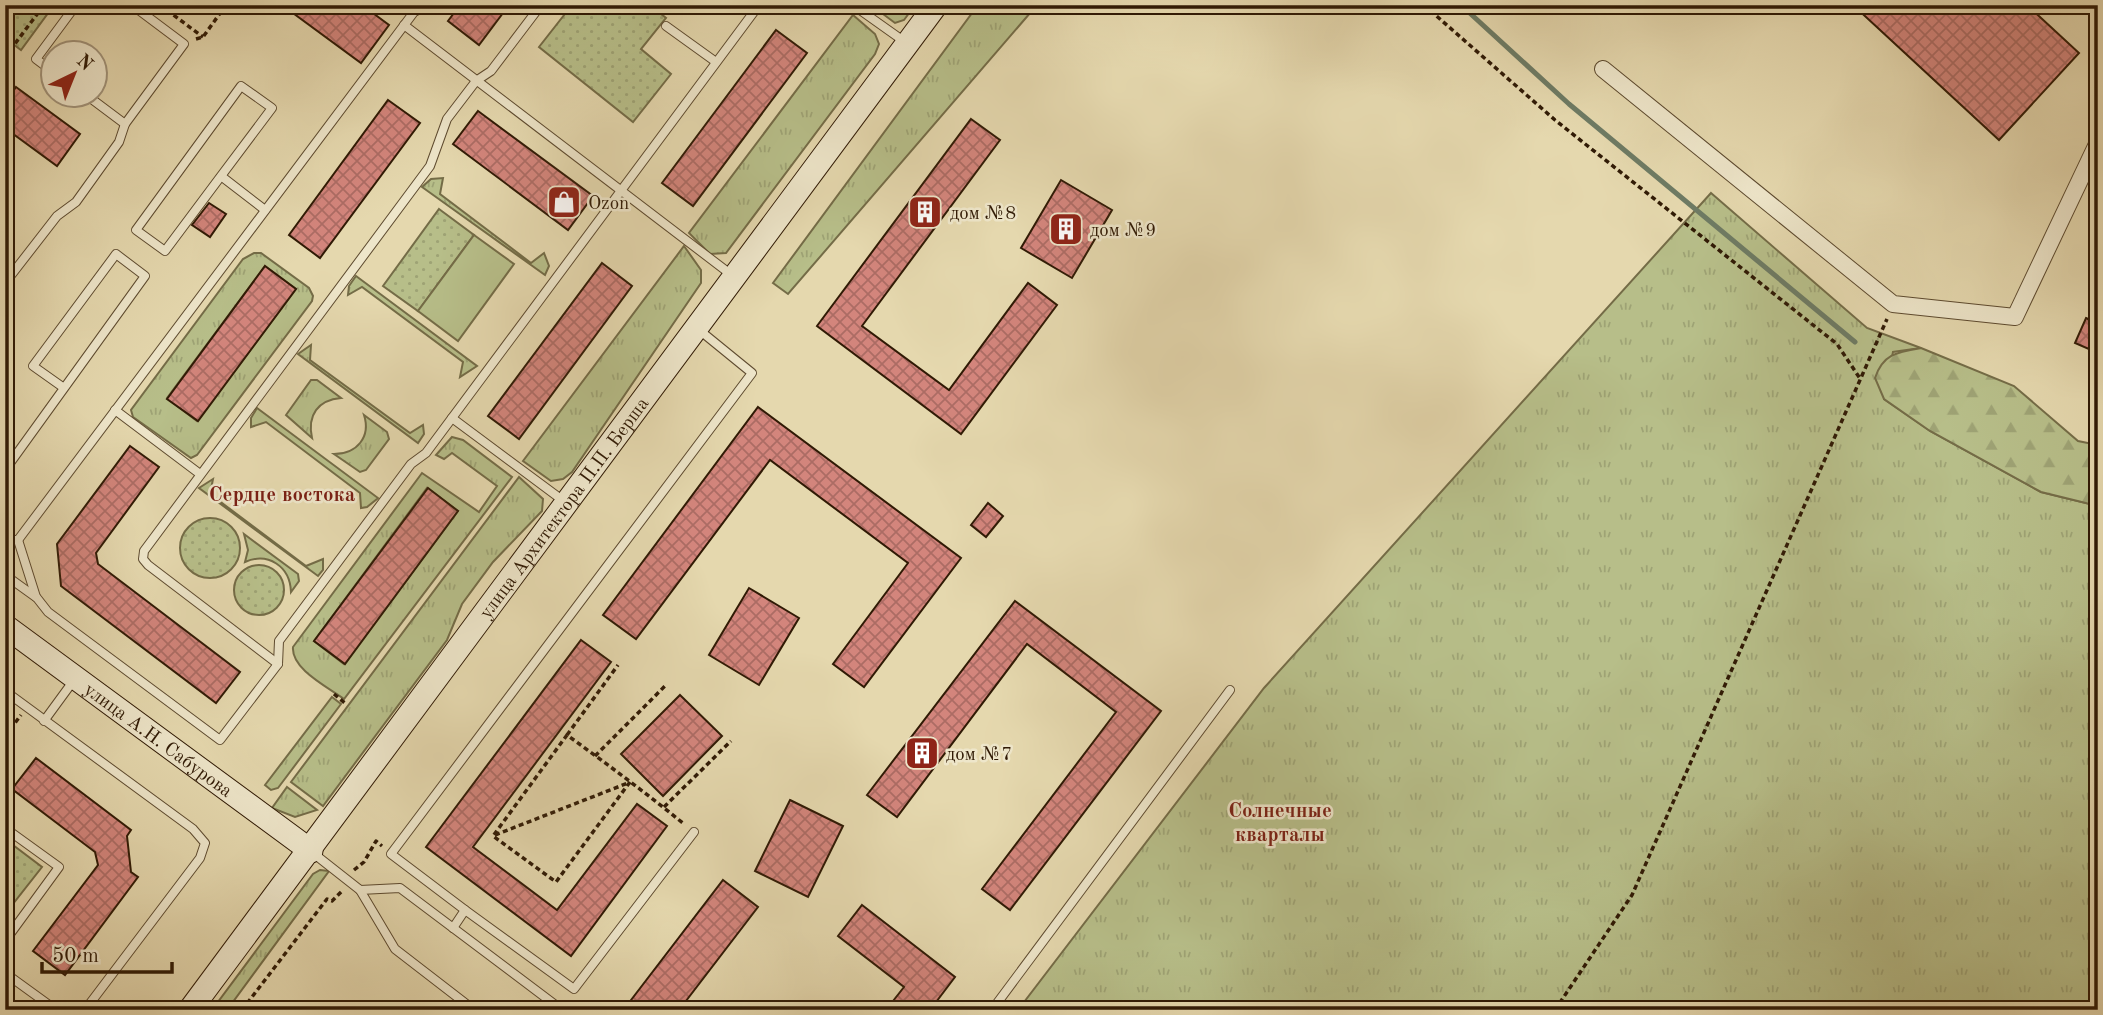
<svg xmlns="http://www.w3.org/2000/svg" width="2103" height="1015" viewBox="0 0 2103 1015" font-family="'Old Standard TT',serif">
<defs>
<pattern id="grass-tufts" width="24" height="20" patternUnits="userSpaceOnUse" patternTransform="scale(1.75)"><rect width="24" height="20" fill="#b7be89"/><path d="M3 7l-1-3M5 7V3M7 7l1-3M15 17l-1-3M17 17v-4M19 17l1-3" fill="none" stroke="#9ea375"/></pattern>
<pattern id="forest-firs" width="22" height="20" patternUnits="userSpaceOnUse" patternTransform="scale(1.75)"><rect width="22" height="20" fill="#b7be89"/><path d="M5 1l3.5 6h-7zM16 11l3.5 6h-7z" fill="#9ea375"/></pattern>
<pattern id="park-dots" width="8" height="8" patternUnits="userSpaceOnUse" patternTransform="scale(1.75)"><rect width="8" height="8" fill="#b7be89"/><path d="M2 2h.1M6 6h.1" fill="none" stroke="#9ea375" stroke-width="1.8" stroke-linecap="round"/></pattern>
<pattern id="building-cross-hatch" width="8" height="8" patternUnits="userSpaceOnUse" patternTransform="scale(1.75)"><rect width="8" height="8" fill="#d3857c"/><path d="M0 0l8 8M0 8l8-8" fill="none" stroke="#ac6c64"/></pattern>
</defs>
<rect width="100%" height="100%" fill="#e5d8ae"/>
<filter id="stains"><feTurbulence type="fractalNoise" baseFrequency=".00286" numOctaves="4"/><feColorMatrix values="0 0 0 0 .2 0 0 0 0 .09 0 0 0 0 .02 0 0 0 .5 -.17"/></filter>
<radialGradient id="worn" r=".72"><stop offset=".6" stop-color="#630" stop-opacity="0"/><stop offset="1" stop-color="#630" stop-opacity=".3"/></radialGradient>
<!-- grass -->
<g fill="url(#grass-tufts)" stroke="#746c47" stroke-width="2" fill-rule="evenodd">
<polygon points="871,5 915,5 904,20 895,23"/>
<polygon points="978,5 1037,5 788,294 773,283"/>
<polygon points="853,15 875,34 879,44 875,54 726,253 710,254 689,233"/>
<polygon points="443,178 440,194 531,263 544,253 549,266 545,275 422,187 431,179"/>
<polygon points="1711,193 1867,328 1921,348 1893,352 1884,399 1930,431 2041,492 2098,506 2098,1010 1018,1010 1264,688"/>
<polygon points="684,246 701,270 701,283 572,472 563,479 551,481 523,461"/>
<path d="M254,253h7l48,35 4,8 -1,5 -115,154 -6,3 -58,-41 -2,-7 112,-151zM265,266l31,23 -99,132 -30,-23z"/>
<polygon points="356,276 477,366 460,377 463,362 362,287 348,295 349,286"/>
<polygon points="311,345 310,360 410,433 423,425 424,434 418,443 298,354"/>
<path d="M311,380h6l24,18c-23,2 -34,17 -29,40l-26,-23z"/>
<polygon points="257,408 378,498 377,499 367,507 361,508 360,493 266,422 251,427 251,418"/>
<path d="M364,415l23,17 2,7 -23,31 -6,2 -26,-18c23,0 37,-17 30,-39z"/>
<path d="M452,437l11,3 49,37 -168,222c-16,-12 -53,-30 -51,-52l129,-174 57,39 18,-26 -45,-33 -8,6 -8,-4zM427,488l31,23 -114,153 -30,-23z"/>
<polygon points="519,477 543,499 542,511 493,562 462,604 447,640 323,806 291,782"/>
<polygon points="213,479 210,494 306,566 323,559 323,570 318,576 199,488"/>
<path d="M244,534l54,40 1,7 -8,11c-1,-26 -23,-40 -46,-30l3,-12z"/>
<polygon points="332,697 341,704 278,788 271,790 265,785"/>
<polygon points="287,787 317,810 295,817 272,808"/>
<polygon points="320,870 329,871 227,1010 212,1010 313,874"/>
</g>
<!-- forest -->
<path fill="url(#forest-firs)" stroke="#746c47" stroke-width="2" d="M1921,348l93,38 64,55 20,4v61l-57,-14 -111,-61 -46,-32 -9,-21c8,-24 22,-26 46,-30z"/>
<!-- park -->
<g fill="url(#park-dots)" stroke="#746c47" stroke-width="2">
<polygon points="5,5 54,5 21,50 5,38"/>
<polygon points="572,5 650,5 666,18 641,49 671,74 633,122 539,47"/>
<polygon points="439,209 474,235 418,311 383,286"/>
<circle cx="210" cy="548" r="30"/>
<circle cx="259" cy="590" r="25"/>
<polygon points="5,839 42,867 5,914"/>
</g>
<!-- pitch -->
<polygon fill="#b7be89" stroke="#746c47" stroke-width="2" points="474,235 514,264 458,341 418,311"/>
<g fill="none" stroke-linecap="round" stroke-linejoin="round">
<!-- stream -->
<polyline stroke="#6e7b64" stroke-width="5" points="1461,5 1569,104 1855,342"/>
</g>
<!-- building -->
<g fill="url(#building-cross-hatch)" stroke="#301a05" stroke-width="2">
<polygon points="282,5 362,5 389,25 361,63"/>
<polygon points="460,5 509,5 479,45 448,21"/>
<polygon points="1853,5 2027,5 2079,53 1999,140"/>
<polygon points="776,30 807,53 693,206 662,183"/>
<polygon points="16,87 80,134 57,166 5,128 5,103"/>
<polygon points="388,100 420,123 320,258 289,235"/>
<polygon points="478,111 593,196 568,230 453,144"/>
<polygon points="971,119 1000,140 862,326 949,390 1028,283 1057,305 961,434 817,326"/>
<polygon points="1061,180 1112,210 1072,278 1021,248"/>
<polygon points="209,203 226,214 210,237 192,225"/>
<polygon points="602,263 632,286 519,439 488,416"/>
<polygon points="265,266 296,289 198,421 167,399"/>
<polygon points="2086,318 2098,324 2098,353 2075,343"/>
<polygon points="758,407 961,558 864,687 833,664 908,563 770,460 636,639 603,615"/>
<polygon points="130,446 159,467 96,553 98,564 240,672 216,703 61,586 57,544"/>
<polygon points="428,488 458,511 345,664 314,641"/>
<polygon points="988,503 1003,516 986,537 971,525"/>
<polygon points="749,588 799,618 759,685 709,655"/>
<polygon points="1015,601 1161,711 1010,910 982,889 1116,712 1027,644 897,817 867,795"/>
<polygon points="581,640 611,662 473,847 557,910 637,804 667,826 571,956 426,847"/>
<polygon points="680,695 722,736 663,796 621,754"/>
<polygon points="36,758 131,830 127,836 131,872 138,877 65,975 33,951 98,865 95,852 12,789"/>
<polygon points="790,800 843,826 808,897 755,871"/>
<polygon points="723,880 758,907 679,1010 636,1010 628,1004"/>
<polygon points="862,905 955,977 930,1010 886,1010 904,987 838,936"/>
</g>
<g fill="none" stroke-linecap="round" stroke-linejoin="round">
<!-- lane casing -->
<g stroke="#5d4a2f" stroke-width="10">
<g id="lane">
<polyline points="405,5 414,12"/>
<polyline points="853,5 905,42"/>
<polyline points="404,25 733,276"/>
<polyline points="666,26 716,62"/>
<polyline points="52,71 36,59 76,5"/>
<polyline points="85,94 125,124"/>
<polyline points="221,176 165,251 136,230 241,86 272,108 221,176 265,210"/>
<polyline points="5,283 57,216 76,202 119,142 125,124 184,44 132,5"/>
<polyline points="115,410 200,474"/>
<polyline points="452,418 565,502"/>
<polyline points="5,470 145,276 116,254 33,366 64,388"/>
<polyline points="5,540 18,540"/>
<polyline points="18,540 414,12 427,5"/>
<polyline points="18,540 36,597"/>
<polyline points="5,575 37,598 48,612 220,740 278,664 279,641 411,464 426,453 759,5"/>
<polyline points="278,664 148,565 143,559 144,551 430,166 447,119 476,81 491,71 541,5"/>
<polyline points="5,691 193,829 205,843 200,858 85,1010"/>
<polyline points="44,721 74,680"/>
<polyline points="5,828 59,867 5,941"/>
<polyline points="313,853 360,890 400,888 562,1010"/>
<polyline points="360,890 395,949 474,1010"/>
<polyline points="465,910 574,989 694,832"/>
<polyline points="453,928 465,910 391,854 752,373 698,329"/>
<polyline points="5,973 56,1010"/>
<polyline points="992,1010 1230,690"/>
</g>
</g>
<!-- street casing -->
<g stroke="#5d4a2f" stroke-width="18">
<polyline id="street" points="1603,69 1893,304 2015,317 2098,142"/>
</g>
<!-- secondary casing -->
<g stroke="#301a05" stroke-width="25">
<g id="secondary">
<path id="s1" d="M5,626l306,225"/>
<path id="s2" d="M190,1010l746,-1005"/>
</g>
</g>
<!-- path -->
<g stroke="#301a05" stroke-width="3.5" stroke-dasharray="5 3.5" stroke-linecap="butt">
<polyline points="160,5 203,37"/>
<polyline points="1424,5 1555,120 1837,344 1861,380"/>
<polyline points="196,39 203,37 226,5"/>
<polyline points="5,57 44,5"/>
<polyline points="334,694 346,704"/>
<polyline points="567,735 618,665"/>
<polyline points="5,736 21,715"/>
<polyline points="595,756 666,685"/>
<path d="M630,782l-74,100 -63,-46 74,-101c40,29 79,58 117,89"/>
<polyline points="664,807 731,741"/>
<polyline points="495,835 628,783"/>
<polyline points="354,870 364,862 376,841 382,846"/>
<polyline points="242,1010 327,899 332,901 342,891"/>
<polyline points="1555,1010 1632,895 1887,319"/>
</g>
<!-- lane -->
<use href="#lane" stroke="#eee6ca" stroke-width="8"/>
<!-- street -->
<use href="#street" stroke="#eee6ca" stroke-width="16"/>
<!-- secondary -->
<use href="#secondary" stroke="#eee6ca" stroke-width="23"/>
</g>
<!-- icons -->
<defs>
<g id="shop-square" transform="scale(1.75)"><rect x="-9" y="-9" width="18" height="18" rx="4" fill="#8f2418" stroke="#eee6ca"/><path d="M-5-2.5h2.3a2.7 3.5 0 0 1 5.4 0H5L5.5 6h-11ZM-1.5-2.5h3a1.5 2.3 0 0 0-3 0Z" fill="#fff"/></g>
<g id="building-square" transform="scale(1.75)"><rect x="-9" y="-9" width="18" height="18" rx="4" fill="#8f2418" stroke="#eee6ca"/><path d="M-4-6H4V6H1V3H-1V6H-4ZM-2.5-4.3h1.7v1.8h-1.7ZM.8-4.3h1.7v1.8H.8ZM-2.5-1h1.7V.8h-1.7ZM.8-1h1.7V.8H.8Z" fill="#fff"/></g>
</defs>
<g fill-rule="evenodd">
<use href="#shop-square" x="564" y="202"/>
<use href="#building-square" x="925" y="212"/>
<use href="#building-square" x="1066" y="229"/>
<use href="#building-square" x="922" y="753"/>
</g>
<g text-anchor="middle" stroke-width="5" stroke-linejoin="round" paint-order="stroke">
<!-- poi labels -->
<g font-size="19" fill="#301a05" stroke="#eee6ca" text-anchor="start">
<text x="588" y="209">Ozon</text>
<text x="950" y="219">дом №8</text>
<text x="1090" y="236">дом №9</text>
<text x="946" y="760">дом №7</text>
</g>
<!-- street labels -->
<g font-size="19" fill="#301a05" stroke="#eee6ca">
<text dy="7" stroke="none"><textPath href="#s2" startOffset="626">улица Архитектора П.П. Берша</textPath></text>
<text dy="7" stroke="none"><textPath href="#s1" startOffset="191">улица А.Н. Сабурова</textPath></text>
</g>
<!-- neighbourhood labels -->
<g font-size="21" font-weight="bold" fill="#7a1f14" stroke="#eee6ca">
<text x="282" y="501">Сердце востока</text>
<text x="1280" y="817">Солнечные<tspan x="1280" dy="24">кварталы</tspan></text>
</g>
</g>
<!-- margin -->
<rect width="2103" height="1015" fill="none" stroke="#e5d8ae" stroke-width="28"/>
<rect x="7" y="7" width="2089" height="1001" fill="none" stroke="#301a05" stroke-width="3.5"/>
<rect x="14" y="14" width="2075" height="987" fill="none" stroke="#301a05" stroke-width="2"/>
<!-- north arrow -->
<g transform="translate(74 74) rotate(43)"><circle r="33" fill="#eee6ca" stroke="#a2947b" stroke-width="2"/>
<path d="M0-5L12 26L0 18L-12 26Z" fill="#8f2418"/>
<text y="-10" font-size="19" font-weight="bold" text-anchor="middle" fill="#301a05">N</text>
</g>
<!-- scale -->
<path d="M42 962v10h130v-10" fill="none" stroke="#301a05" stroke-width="3.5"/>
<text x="52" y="962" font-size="21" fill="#301a05" stroke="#eee6ca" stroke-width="5" paint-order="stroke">50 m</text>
<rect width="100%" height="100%" filter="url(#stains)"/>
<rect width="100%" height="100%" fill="url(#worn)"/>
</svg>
